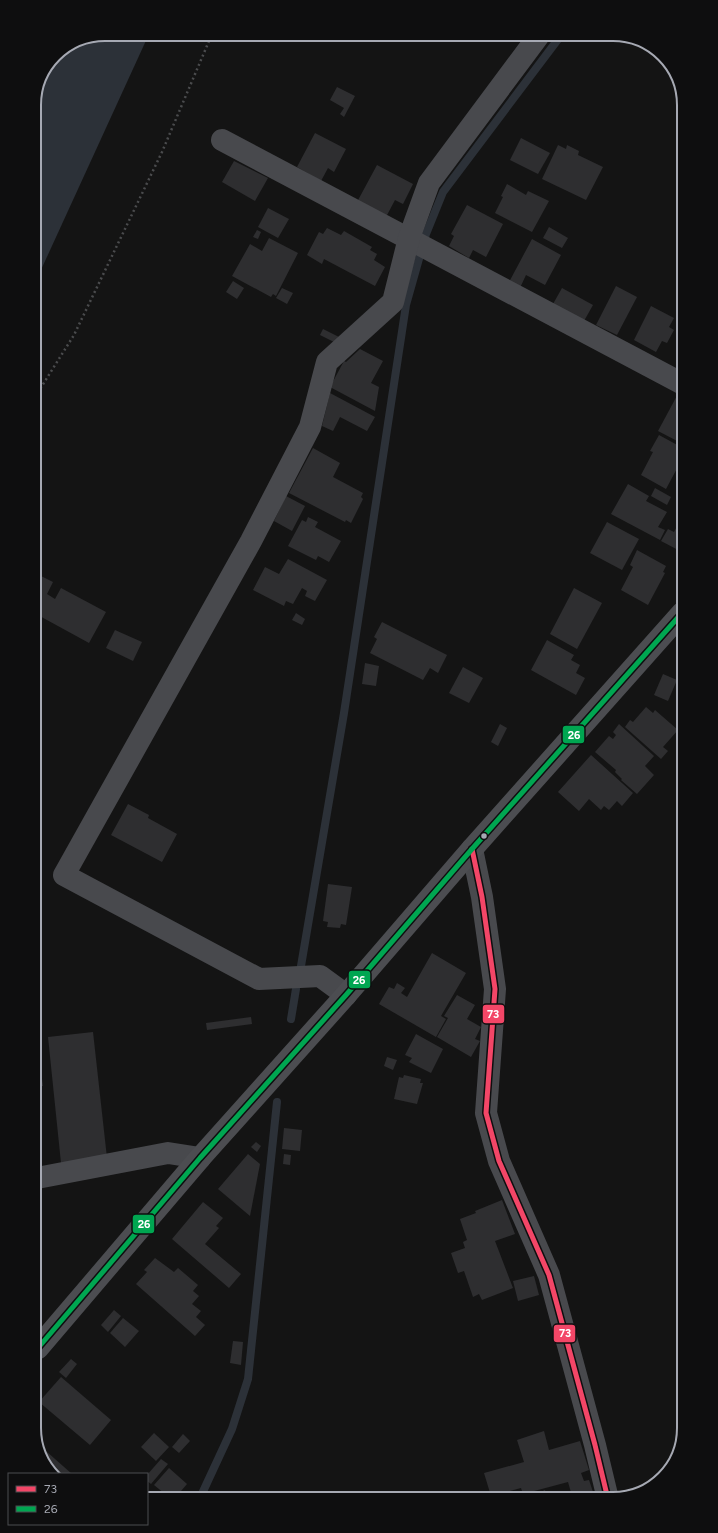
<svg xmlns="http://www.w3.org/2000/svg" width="718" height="1533" viewBox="0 0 718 1533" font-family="Figtree,sans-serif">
<rect width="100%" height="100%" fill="#141414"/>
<!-- water -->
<polygon fill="#2c3138" points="105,34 149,34 35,283 34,100 55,55 78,39"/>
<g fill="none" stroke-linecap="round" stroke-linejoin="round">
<!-- stream -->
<g stroke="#2c3138" stroke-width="8">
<polyline points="301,966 344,713 406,305 426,234 443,192 562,34"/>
<polyline points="291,1019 296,989"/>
<polyline points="200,1498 232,1429 248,1379 277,1102"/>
</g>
</g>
<!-- building -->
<g fill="#2e2e30">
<polygon points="337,87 355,96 344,117 340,114 344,108 330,100"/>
<polygon points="315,133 346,149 334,172 328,168 321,181 297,167"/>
<polygon points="521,138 550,153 538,174 510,160"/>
<polygon points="558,145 566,149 567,145 579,151 578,155 603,167 586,200 542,179"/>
<polygon points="234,161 268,178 255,201 222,182"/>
<polygon points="377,165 413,184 403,204 395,200 386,217 357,202"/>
<polygon points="507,184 526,195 528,191 549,201 532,232 495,213 503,197 501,196"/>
<polygon points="467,205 503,224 486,257 473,250 469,258 449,246 454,236 451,234"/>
<polygon points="268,208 289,219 278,238 258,227"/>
<polygon points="549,227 568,238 562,248 543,238"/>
<polygon points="327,228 341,235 344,231 372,247 370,250 377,254 374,260 385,267 375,286 324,259 322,264 307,255 319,232 323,234"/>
<polygon points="257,230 261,232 258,239 253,237"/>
<polygon points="269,238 298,253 276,296 273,294 271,297 232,276 250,244 262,251"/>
<polygon points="532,239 561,255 545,285 526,275 519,290 508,284"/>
<polygon points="233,281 244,288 237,299 226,292"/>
<polygon points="616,286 637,297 617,335 596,325"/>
<polygon points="282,288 293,293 287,304 276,298"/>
<polygon points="562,288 593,305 584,321 553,304"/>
<polygon points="651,306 674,318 669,327 674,330 667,343 662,341 656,352 634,340"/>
<polygon points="323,329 341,338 336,343 320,335"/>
<polygon points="360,349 383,361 371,383 379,387 375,411 330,387 344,361 346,362"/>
<polygon points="679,392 681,393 681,443 658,431"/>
<polygon points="330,393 375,417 367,431 340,417 333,431 322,426"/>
<polygon points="659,435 681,447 681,461 666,489 641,475 653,452 650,451"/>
<polygon points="313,448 340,463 333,477 363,493 361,497 363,499 351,523 346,520 345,522 289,493"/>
<polygon points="628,484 649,496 646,501 667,512 658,527 665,530 660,540 611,514"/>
<polygon points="655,488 671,497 667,505 651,496"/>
<polygon points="286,496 305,506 292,531 274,521"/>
<polygon points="308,517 318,522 315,527 341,541 329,562 318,556 316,560 288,546 302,520 306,522"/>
<polygon points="681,519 681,538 682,552 661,541 668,529 674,532"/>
<polygon points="607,522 639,539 622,570 590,553"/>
<polygon points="637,550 666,566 663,572 665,573 648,605 621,590 633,567 630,565"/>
<polygon points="288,559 327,580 315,601 305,596 307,591 302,588 293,604 286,601 284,606 253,590 265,567 279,574"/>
<polygon points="35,573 53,582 47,594 55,599 61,588 106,612 89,643 36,614"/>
<polygon points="574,588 602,603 577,649 550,634"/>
<polygon points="296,613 305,619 302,625 292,620"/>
<polygon points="382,622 447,655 438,673 430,668 423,680 370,653 377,639 374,637"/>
<polygon points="115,630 142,642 133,661 106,648"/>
<polygon points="547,640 574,655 571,660 580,665 576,673 585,678 576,695 531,670"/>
<polygon points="365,663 379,666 376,686 362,684"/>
<polygon points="463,667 483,678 469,703 449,693"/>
<polygon points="663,674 677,680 668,701 654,695"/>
<polygon points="646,707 653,713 655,710 678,730 663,747 668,751 661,759 625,727 630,720 633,722"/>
<polygon points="500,724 507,728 498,746 491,742"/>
<polygon points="619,724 654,756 645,766 654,775 637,794 621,780 622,779 615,772 616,770 595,752 609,736 613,739 616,735 613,732"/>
<polygon points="591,755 633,793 622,806 617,801 609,810 604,806 601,810 589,799 579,811 558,792"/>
<polygon points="128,804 149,815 148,818 177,834 162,862 111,835"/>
<polygon points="328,884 352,887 346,925 341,924 340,928 327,927 328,922 323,921"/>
<polygon points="432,953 466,973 441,1016 446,1019 436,1037 379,1004 389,987 394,989 397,983 405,988 401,993 407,997"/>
<polygon points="457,995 475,1005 467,1019 481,1027 475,1039 480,1041 471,1057 437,1037 448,1018 444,1016"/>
<polygon points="251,1017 252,1024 207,1030 206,1023"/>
<polygon points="93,1032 107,1158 61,1163 48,1037"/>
<polygon points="416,1034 443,1049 431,1073 409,1062 412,1058 405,1055"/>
<polygon points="387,1057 397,1060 393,1070 384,1066"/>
<polygon points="41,1071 43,1086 37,1087 37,1072"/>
<polygon points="404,1075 421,1079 420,1083 423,1083 417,1104 394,1099 399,1077 403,1078"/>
<polygon points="284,1128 302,1130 300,1151 282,1149"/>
<polygon points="256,1142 261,1146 257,1152 251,1147"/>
<polygon points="248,1154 260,1164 250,1216 218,1189"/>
<polygon points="284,1154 291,1155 290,1165 283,1164"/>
<polygon points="502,1200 515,1234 495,1241 513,1288 482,1300 479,1294 473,1297 464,1271 458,1273 451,1253 465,1248 463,1242 467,1240 460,1219 476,1213 475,1211"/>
<polygon points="203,1202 223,1218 216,1226 219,1228 205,1244 241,1274 229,1288 172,1239"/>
<polygon points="155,1258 174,1272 178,1268 198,1285 193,1291 199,1296 192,1304 201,1311 196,1317 205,1325 195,1336 136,1284 147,1272 144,1270"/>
<polygon points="534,1276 539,1295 518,1301 513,1281"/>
<polygon points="114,1310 121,1316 108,1332 101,1325"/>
<polygon points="123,1318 139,1331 125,1347 110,1333"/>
<polygon points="233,1341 243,1342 241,1365 230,1363"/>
<polygon points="71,1359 77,1364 66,1378 59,1372"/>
<polygon points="61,1377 111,1420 90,1445 39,1402"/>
<polygon points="544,1431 549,1450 580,1441 589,1470 581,1473 584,1481 589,1480 594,1495 572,1496 568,1482 523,1494 521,1488 491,1496 484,1473 524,1462 517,1440"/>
<polygon points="154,1433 169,1447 156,1461 141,1447"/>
<polygon points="183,1434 190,1441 179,1453 172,1447"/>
<polygon points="38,1445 38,1444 72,1474 54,1474 38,1451"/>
<polygon points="161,1459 168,1464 151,1484 147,1481 147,1475"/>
<polygon points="169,1468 187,1484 175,1498 170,1498 154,1485"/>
<polygon points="545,1490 547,1496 531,1496"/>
</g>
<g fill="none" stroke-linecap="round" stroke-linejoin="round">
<!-- path -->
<polyline stroke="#4a4b4d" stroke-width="2.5" stroke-dasharray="2 3" stroke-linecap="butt" points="35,397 74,335 162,152 212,34"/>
<!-- minor -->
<g stroke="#48494d" stroke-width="22">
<polyline points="222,140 681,383"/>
<polyline points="472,849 482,897 495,989 486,1113 499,1161 549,1275 595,1445 607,1495"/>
<polyline points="346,995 320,976 259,979 64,875 251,541 310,427 327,362 393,302 409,238 429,183 540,34"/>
<polyline points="37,1178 168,1153 200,1158"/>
</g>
<!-- secondary -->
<polyline stroke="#4c4d51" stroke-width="22" points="38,1348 200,1158 346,995 472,849 682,613"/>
<!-- bus-1 casing -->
<g stroke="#0e0e0f" stroke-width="8">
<polyline id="bus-1" points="472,849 482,897 495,989 486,1113 499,1161 549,1275 595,1445 607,1495"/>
</g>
<!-- bus-2 casing -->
<g stroke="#0e0e0f" stroke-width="8">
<polyline id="bus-2" points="38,1348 200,1158 346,995 472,849 682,613"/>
</g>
<!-- bus-1 -->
<use href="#bus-1" stroke="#f34667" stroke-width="5"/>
<!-- bus-2 -->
<use href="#bus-2" stroke="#00a651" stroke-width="5"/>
</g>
<!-- markers -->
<circle fill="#a6a9b3" stroke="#0e0e0f" stroke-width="1.5" cx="484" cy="836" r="3.5"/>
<!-- crop -->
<path d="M0 0H718V1533H0ZM105 41H613A64 64 0 0 1 677 105V1428A64 64 0 0 1 613 1492H105A64 64 0 0 1 41 1428V105A64 64 0 0 1 105 41Z" fill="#0e0e0f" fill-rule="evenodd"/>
<path fill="none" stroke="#a6a9b3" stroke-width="2" d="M105 41H613A64 64 0 0 1 677 105V1428A64 64 0 0 1 613 1492H105A64 64 0 0 1 41 1428V105A64 64 0 0 1 105 41Z"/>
<g stroke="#0e0e0f" stroke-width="1.5">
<rect x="562" y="725" width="23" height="19" rx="4" fill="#00a651"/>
<rect x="348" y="970" width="23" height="19" rx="4" fill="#00a651"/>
<rect x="482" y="1004" width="23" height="20" rx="4" fill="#f34667"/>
<rect x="132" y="1214" width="23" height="20" rx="4" fill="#00a651"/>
<rect x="553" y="1324" width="23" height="19" rx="4" fill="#f34667"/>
</g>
<g font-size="11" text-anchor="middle" font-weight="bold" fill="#fff">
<text x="574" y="739">26</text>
<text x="359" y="984">26</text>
<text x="493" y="1018">73</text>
<text x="144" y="1228">26</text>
<text x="565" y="1337">73</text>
</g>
<!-- legend -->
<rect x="8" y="1473" width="140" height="52" fill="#0e0e0f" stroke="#4b4c51"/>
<rect x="16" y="1486" width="20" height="6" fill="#f34667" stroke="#4b4c51"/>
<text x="44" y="1493" font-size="12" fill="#a6a9b3">73</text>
<rect x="16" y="1506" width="20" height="6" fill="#00a651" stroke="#4b4c51"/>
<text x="44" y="1513" font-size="12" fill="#a6a9b3">26</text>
</svg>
